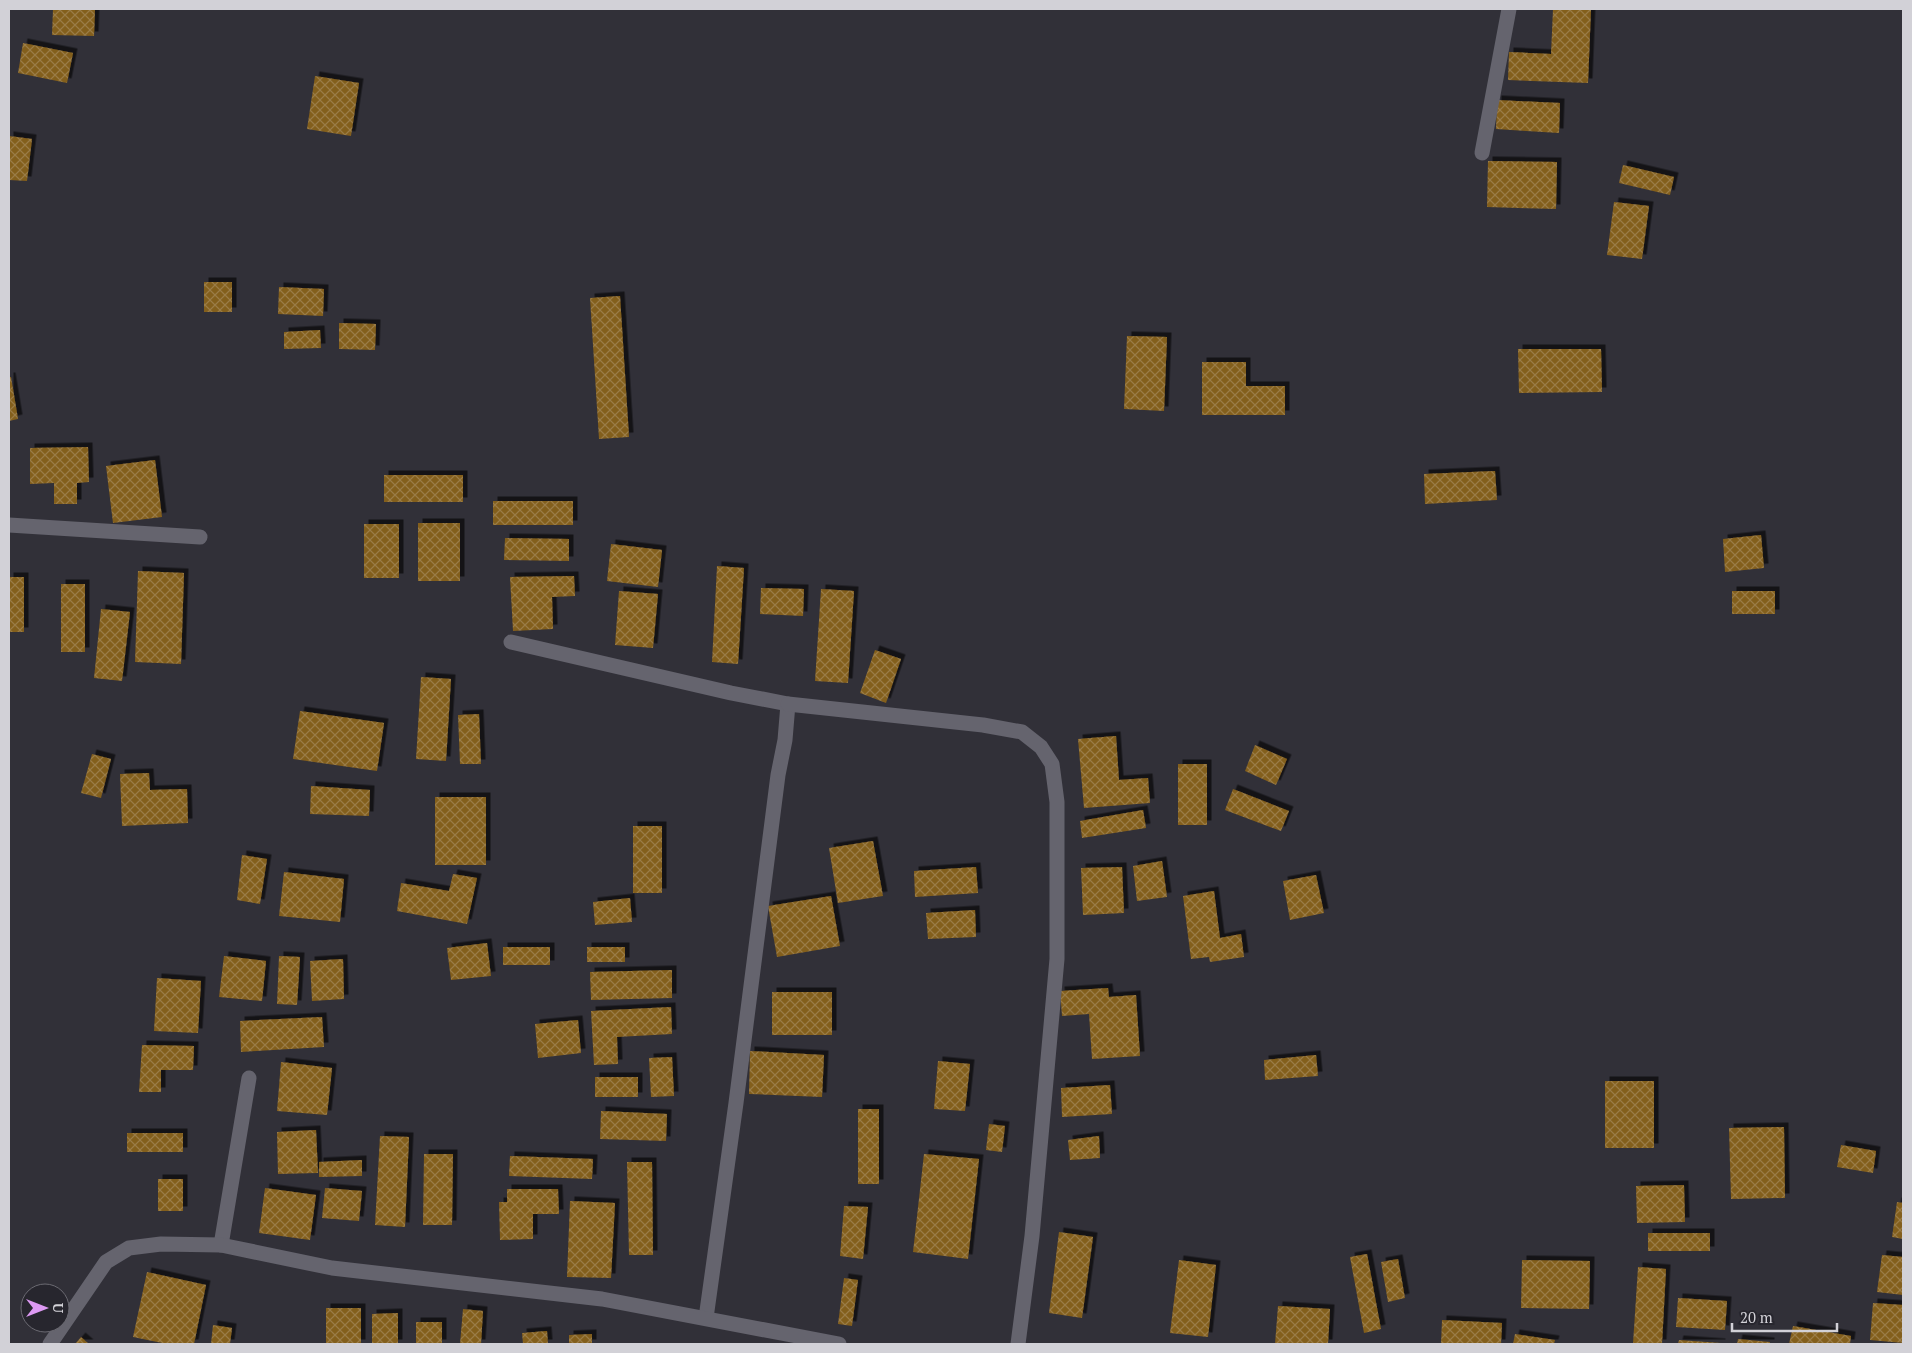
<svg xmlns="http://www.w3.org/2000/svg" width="1912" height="1353" viewBox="0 0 1912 1353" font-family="'PT Serif',serif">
<defs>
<pattern id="building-cross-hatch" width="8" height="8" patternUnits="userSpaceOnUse" patternTransform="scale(1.25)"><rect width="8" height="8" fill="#835e1b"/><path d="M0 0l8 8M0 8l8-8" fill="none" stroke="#997b46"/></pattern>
<filter id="shadow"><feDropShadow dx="4.5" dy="-4.5" stdDeviation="0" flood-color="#0009"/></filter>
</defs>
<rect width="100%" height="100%" fill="#313038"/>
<!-- building -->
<g fill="url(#building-cross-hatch)" filter="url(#shadow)">
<polygon points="53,9 95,9 94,36 52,35"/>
<polygon points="1553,9 1591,9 1588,83 1508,80 1509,52 1551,54"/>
<polygon points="23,43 73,53 67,83 18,73"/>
<polygon points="315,76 359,83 351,136 307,129"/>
<polygon points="1497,100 1560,103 1559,133 1496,129"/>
<polygon points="9,136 32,139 27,181 9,180"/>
<polygon points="1488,161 1557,162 1556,209 1487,207"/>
<polygon points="1623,165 1674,177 1670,195 1619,183"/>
<polygon points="1614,202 1649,206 1642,259 1607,255"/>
<rect x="204" y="282" width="28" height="30"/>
<polygon points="279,287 324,289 323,316 278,314"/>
<polygon points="620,296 629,437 599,439 590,298"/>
<polygon points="339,323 376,324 375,350 339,349"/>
<polygon points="320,330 321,348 284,349 284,332"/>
<polygon points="1127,336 1167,337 1164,411 1124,409"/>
<polygon points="1518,349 1601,349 1602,392 1519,393"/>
<polygon points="1202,362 1246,362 1246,386 1285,386 1285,415 1202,415"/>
<polygon points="9,377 11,377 18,419 9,421"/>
<polygon points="88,447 89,482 77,483 77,504 54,504 54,483 30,484 30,448"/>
<polygon points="155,460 162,517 113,523 106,466"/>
<polygon points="1495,471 1497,500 1425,504 1424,474"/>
<rect x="384" y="475" width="79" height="27"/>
<rect x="493" y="501" width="80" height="24"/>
<rect x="418" y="523" width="42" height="58"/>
<rect x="364" y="524" width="35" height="54"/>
<polygon points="1761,535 1764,568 1725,572 1723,539"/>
<polygon points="505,538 569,539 569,561 504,560"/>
<polygon points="611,544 662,550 658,587 607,581"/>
<polygon points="717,566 744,568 738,664 712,662"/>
<polygon points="138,571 184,573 181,664 135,662"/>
<polygon points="574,576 575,596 552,597 553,629 513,631 510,577"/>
<rect x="9" y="577" width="15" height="55"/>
<rect x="61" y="584" width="24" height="68"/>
<polygon points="761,588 804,589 803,616 760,614"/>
<polygon points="821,589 854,591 848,683 815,681"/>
<polygon points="619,591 658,594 653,648 615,645"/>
<rect x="1732" y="591" width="43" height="23"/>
<polygon points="101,609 130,612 122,681 94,678"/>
<polygon points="875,650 901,659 886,703 860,693"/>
<polygon points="421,677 451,679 446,761 416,759"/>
<polygon points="300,711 384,723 377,771 293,759"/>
<polygon points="479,714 481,764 460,764 458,715"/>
<polygon points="1116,736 1119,780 1148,778 1150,803 1084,808 1078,739"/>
<polygon points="1255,745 1287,759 1276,785 1245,771"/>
<polygon points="92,754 111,759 101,798 81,793"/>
<rect x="1178" y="764" width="29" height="61"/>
<polygon points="149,773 150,790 187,789 188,823 122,826 120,774"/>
<polygon points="311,786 370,790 369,816 310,814"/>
<polygon points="1233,789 1289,811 1281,831 1225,810"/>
<rect x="435" y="797" width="51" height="68"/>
<polygon points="1143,810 1146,828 1082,838 1080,821"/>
<rect x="633" y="826" width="29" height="67"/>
<polygon points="873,841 883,896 838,903 829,848"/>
<polygon points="242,855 267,859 260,904 237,900"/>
<polygon points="1162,861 1167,897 1137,901 1133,866"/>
<polygon points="976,867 978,893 915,897 914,871"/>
<polygon points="1122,867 1124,913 1083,915 1081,868"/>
<polygon points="284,872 344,879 340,922 279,916"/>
<polygon points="453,874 477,878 467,924 397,911 401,883 449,891"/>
<polygon points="1316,875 1324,913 1290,920 1283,881"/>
<polygon points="1214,891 1220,938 1241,934 1244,957 1210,962 1209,957 1191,959 1183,896"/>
<polygon points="831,896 840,946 777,957 768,906"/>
<polygon points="630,898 632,922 595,925 593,902"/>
<polygon points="975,910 976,937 928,939 926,913"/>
<polygon points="487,943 491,976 451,980 447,948"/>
<rect x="503" y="947" width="47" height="18"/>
<rect x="587" y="947" width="38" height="15"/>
<polygon points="224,956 266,961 262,1001 219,997"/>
<polygon points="279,956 300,957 297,1005 277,1004"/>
<polygon points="343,959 344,999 312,1001 310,961"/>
<polygon points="672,970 672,998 591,1000 590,972"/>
<polygon points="157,978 201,981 198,1033 154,1031"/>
<polygon points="1108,988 1109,997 1136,995 1140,1056 1092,1059 1089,1014 1062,1016 1060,991"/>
<rect x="772" y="992" width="60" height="43"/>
<polygon points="671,1007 672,1034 617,1037 618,1064 594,1065 591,1011"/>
<polygon points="322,1017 324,1047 241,1052 240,1021"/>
<polygon points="578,1020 581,1053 538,1058 535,1024"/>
<polygon points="142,1045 194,1046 193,1070 161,1070 161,1092 139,1092"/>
<polygon points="750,1051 824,1055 822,1097 749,1094"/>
<polygon points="1316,1055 1318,1076 1265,1080 1264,1060"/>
<polygon points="672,1057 674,1096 651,1097 649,1058"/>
<polygon points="938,1061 970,1064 965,1111 934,1109"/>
<polygon points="281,1062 332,1068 327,1115 277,1111"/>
<rect x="595" y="1077" width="43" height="20"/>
<rect x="1605" y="1081" width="49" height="67"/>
<polygon points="1110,1085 1112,1114 1062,1117 1061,1088"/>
<rect x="858" y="1109" width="21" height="75"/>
<polygon points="601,1111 667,1114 666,1141 600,1139"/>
<polygon points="989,1124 1005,1126 1002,1152 986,1150"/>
<polygon points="1784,1127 1785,1198 1731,1199 1729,1128"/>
<polygon points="316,1130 318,1173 278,1174 277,1132"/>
<rect x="127" y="1133" width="56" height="19"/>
<polygon points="380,1136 409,1137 405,1227 375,1225"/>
<polygon points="1099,1136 1100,1158 1070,1160 1068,1140"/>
<polygon points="1841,1145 1876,1151 1873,1173 1837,1167"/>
<polygon points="424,1154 453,1154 452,1225 423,1225"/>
<polygon points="924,1154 979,1159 968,1259 913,1252"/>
<polygon points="510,1156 593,1159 592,1179 509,1176"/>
<polygon points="362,1160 362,1176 319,1177 319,1162"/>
<polygon points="627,1162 652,1162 653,1255 629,1255"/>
<rect x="158" y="1179" width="25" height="32"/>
<polygon points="1684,1185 1685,1222 1637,1223 1636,1186"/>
<polygon points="265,1188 316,1195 310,1240 259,1233"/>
<polygon points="325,1188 362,1191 359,1221 322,1218"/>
<polygon points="507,1189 558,1189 559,1214 533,1214 533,1239 500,1240 499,1202 507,1202"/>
<polygon points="570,1201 615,1203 611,1278 567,1277"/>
<polygon points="1897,1202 1903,1203 1903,1239 1892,1237"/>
<polygon points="844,1206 868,1207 863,1259 840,1256"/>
<polygon points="1059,1232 1093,1237 1082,1318 1049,1313"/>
<rect x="1648" y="1233" width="62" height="18"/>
<polygon points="1367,1254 1381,1329 1364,1333 1350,1257"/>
<polygon points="1882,1255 1903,1257 1903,1295 1877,1292"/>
<polygon points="1398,1259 1405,1298 1388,1302 1381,1262"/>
<polygon points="1179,1260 1216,1265 1208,1337 1170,1333"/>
<polygon points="1522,1260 1590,1261 1589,1309 1521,1308"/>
<polygon points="1638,1267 1666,1269 1662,1344 1633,1344"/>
<polygon points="147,1272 206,1285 194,1344 167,1344 133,1337"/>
<polygon points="844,1278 858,1280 852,1326 838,1324"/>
<polygon points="1678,1298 1727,1301 1725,1330 1676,1327"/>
<polygon points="1873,1303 1903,1305 1903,1343 1870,1340"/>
<polygon points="1278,1306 1330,1309 1328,1344 1275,1344"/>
<rect x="326" y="1308" width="35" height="36"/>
<polygon points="463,1309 483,1311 481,1344 460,1344"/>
<polygon points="398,1313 398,1344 372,1344 372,1314"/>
<polygon points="1442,1320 1502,1323 1501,1344 1441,1344"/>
<rect x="416" y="1322" width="26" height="22"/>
<polygon points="213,1325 232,1328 230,1344 211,1344"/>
<polygon points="1793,1326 1851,1336 1850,1344 1789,1344"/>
<polygon points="547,1331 548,1344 523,1344 522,1333"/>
<polygon points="592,1334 592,1344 569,1344 569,1335"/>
<polygon points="1515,1334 1555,1340 1554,1344 1513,1344"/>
<polygon points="81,1337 89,1344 75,1344"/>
<polygon points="1738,1339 1770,1342 1770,1344 1737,1344"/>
<polygon points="1679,1340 1721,1343 1721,1344 1678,1344"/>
</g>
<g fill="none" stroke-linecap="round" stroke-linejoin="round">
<!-- street -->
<g stroke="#65646e" stroke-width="15">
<polyline points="1482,153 1509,9"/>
<polyline points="9,525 200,537"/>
<polyline points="511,642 731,693 788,704 785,740 778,775 736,1103 706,1318"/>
<polyline points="788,704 983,725 1022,732 1041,747 1052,764 1057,802 1057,959 1032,1236 1018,1344"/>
<polyline points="221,1245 249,1078"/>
<polyline points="50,1344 106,1262 129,1248 161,1244 221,1245 332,1268 602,1299 839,1344"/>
</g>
</g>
<!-- border -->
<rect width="1912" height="1353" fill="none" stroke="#d2d1d7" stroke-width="20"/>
<!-- north arrow -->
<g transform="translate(45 1308) rotate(90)"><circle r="24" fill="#27262e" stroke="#6b6a72"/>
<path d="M0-4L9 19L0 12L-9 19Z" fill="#dd99f3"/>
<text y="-8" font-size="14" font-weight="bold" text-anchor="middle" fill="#d2d1d7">U</text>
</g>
<!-- scale -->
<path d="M1732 1323v8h105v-8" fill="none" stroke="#d2d1d7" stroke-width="2.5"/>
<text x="1740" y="1323" font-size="15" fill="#d2d1d7" stroke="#27262e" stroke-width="4" paint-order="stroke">20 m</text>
</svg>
